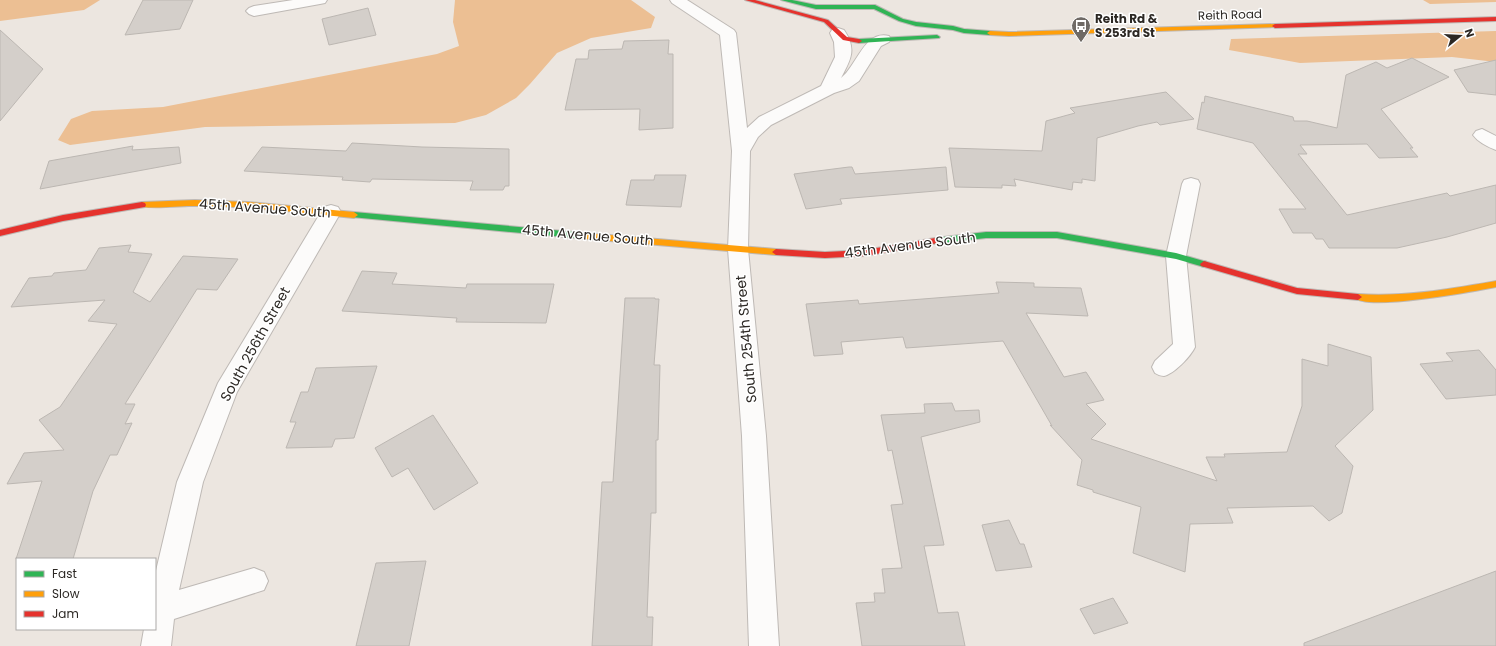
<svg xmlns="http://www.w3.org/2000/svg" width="1496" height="646" viewBox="0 0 1496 646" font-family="Poppins,sans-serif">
<rect width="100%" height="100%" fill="#ece6e0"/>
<!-- forest -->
<g fill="#ecbf93">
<polygon points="0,0 100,0 84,10 0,21"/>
<polygon points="455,0 631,0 655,17 651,28 591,38 557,53 530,84 516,98 486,115 455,123 205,127 70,145 58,140 71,119 92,111 163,107 437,54 459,46 453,22"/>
<polygon points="1423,0 1496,0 1496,2 1430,4"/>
<polygon points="1496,31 1496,62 1452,57 1300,63 1229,50 1231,39"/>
</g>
<!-- building -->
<g fill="#d4cfca" stroke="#bcb7b2">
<polygon points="143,0 193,0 180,29 125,35"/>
<polygon points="368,8 376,35 329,45 322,19"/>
<polygon points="0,30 43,69 0,121"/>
<polygon points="669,40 668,54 673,54 673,128 639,130 640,109 565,110 576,59 588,59 589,50 622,49 624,41"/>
<polygon points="1412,58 1449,77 1381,109 1413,148 1410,148 1418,157 1379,158 1367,144 1300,145 1307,154 1298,154 1347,215 1447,193 1450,196 1496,185 1496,223 1447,237 1397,248 1329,248 1323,239 1316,239 1312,233 1293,233 1279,209 1306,209 1253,143 1197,129 1202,102 1204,103 1205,96 1293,117 1294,121 1307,121 1337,128 1346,75 1376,62 1387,68"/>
<polygon points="1496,60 1496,95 1468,92 1454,70"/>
<polygon points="1166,92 1194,119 1160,125 1157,122 1138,126 1097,138 1095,181 1082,179 1082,183 1073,182 1072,190 1014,179 1016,186 1002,185 1002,188 955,187 949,148 1042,151 1046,121 1075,113 1070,108"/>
<polygon points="352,143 422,147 509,149 509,186 505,186 503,190 470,190 473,181 372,179 370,182 342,180 343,177 244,171 262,147 346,151"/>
<polygon points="133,146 132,150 179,147 181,163 40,189 49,161"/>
<polygon points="849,167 852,167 855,174 946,167 948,190 840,199 842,204 806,209 794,174"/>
<polygon points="655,175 686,175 681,207 626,205 631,180 654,180"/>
<polygon points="131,245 128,252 152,254 133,292 150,302 183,256 238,259 217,290 197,289 125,404 135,404 125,424 132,423 117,455 110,455 93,491 73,559 16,559 42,481 7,484 24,453 64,450 39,420 60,407 117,324 88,321 105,300 11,307 29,278 52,276 54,273 86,270 99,248"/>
<polygon points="362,271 397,273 392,284 466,288 467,284 554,284 546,323 456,322 457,318 342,311"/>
<polygon points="996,282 1034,283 1034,287 1081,288 1088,316 1026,313 1064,377 1086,372 1104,400 1086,404 1106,424 1091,439 1217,481 1206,457 1225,457 1224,454 1287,452 1302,406 1302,359 1328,366 1328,344 1371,357 1373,410 1335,446 1353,466 1342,513 1329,521 1313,506 1227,508 1233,523 1190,524 1185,572 1133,553 1141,507 1093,492 1093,490 1077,485 1082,460 1050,425 1052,426 1003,341 906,348 903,337 841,342 843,354 814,356 806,304 858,300 859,304 999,293"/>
<polygon points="625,298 655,298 655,299 659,299 654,365 660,365 658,440 656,440 656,513 651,513 647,617 653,617 652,646 592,646 602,482 613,482"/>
<polygon points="1479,350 1496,370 1496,395 1446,399 1420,364 1453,361 1446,353"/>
<polygon points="377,366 354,438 335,439 332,447 286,448 296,422 290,422 301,392 308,392 316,368"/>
<polygon points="952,403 955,411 979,410 980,422 921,437 944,545 924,546 938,613 958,612 965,646 862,646 856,603 875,602 874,593 885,593 882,569 902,568 891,505 903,504 892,450 888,451 881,415 925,413 924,404"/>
<polygon points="433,415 478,483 434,510 408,468 392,477 375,448"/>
<polygon points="1009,520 1020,544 1024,544 1032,567 996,571 982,525"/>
<polygon points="426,561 409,646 356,646 376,563"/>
<polygon points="1496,571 1496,646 1304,646 1304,643"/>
<polygon points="1113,598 1128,623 1094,634 1080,609"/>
</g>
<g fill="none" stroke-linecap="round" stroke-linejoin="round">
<!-- street casing -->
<g stroke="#beb9b5" stroke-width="2">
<g id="street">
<polygon points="293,0 327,0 325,3 320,4 254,16 249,14 246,11 249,8 254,6"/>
<path d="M670,0h17l47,30 2,3 11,95 12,-11 62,-31 14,-29 -1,-15 -4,-9 2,-3 6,-2 6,2c13,19 7,29 -3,48 16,-12 23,-48 48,-42l2,3 -2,3 -8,4 -22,35 -10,7 -15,5 -63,32 -13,12 -8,14 -2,98 18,187 13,210h-30l-7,-210 -14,-187 4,-98 -12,-116 -48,-32z"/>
<path d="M1482,129l14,7v14c-8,-3 -18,-8 -23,-15l3,-4z"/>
<path d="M1191,178l7,2 2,4 -14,72 9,91c-4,9 -21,27 -31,29 -3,0 -6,-1 -9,-3l-3,-6 3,-6 18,-17 -7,-88 16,-72 2,-4z"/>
<polygon points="331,205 338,207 341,212 237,392 203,482 179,590 254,568 264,572 268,581 264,590 174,619 171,646 141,646 144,629 155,629 155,575 177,482 218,383 324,207"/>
</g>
</g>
<!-- fast casing -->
<g stroke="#beb9b5" stroke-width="2">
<g id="fast">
<polygon points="781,0 792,0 816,5 875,5 903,19 916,22 953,26 964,29 990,31 993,33 990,35 964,33 953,30 916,26 899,21 874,9 816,9"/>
<polygon points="937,35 940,37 939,38 859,43 856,41 859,39"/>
<polygon points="354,212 586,233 590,236 586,239 351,217 350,215"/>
<polygon points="986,232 1057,232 1176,253 1207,262 1208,264 1204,267 1176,259 1057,238 986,238 935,244 931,241 935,238"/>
</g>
</g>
<!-- slow casing -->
<g stroke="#beb9b5" stroke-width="2">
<g id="slow">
<polygon points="1275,24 1278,26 1277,27 1009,36 990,35 987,33 990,31 1009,32"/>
<path d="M195,200l53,2 106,10 4,3 -4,3c-55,-5 -110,-13 -165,-12 -9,0 -47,4 -51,-1l4,-3z"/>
<polygon points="586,233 776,249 780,252 776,255 586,239 582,236"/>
<path d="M1496,281v6c-20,4 -132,25 -142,10l4,-3c47,3 92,-5 138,-13z"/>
</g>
</g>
<!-- jam casing -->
<g stroke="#beb9b5" stroke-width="2">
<g id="jam">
<polygon points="745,0 755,0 828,20 847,37 859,39 862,41 859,43 843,40 824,22"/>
<polygon points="1496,17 1496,21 1275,28 1272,26 1275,24"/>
<polygon points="142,202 145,203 146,205 145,207 63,221 0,236 0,230 63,215"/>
<polygon points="935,238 939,241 938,243 865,256 825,258 776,255 772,252 776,249 825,252 865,250"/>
<polygon points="1204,261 1297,288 1358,294 1362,297 1358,300 1297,294 1201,266 1200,264"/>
</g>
</g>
<!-- street -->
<use href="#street" fill="#fcfbfa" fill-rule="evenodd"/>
<!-- fast -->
<use href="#fast" fill="#30b455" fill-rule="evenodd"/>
<!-- slow -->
<use href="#slow" fill="#ff9f0a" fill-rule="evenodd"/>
<!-- jam -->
<use href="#jam" fill="#e5322d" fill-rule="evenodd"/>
</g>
<!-- icons -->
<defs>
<g id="bus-pin" transform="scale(1)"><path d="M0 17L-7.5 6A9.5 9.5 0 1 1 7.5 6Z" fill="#6f6a66" stroke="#fff"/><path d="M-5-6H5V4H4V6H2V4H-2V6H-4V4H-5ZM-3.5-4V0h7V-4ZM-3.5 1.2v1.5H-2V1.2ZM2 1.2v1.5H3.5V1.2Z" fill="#fff"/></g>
</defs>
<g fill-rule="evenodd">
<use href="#bus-pin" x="1081" y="26"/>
</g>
<g text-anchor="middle" stroke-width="3" stroke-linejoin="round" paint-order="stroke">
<!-- far-street labels -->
<g font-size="12" fill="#2c2824" stroke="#fff">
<text transform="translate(1230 15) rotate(-2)" y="4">Reith Road</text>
</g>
<!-- far-poi labels -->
<g font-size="12" font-weight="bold" fill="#2c2824" stroke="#fff" text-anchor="start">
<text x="1095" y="23">Reith Rd &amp;<tspan x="1095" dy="14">S 253rd St</tspan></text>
</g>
<!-- street labels -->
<g font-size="14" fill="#2c2824" stroke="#fff">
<text transform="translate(265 208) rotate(4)" y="5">45th Avenue South</text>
<text transform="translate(588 235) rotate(5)" y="5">45th Avenue South</text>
<text transform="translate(910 245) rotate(-7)" y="5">45th Avenue South</text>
<text transform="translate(746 339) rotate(-95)" y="5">South 254th Street</text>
<text transform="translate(255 344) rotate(-61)" y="5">South 256th Street</text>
</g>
</g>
<!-- legend -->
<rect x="16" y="558" width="140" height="72" fill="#ffffff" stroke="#aba9a7"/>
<rect x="24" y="571" width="20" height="6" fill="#30b455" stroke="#aba9a7"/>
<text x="52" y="578" font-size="12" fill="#2c2824">Fast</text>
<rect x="24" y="591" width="20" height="6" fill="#ff9f0a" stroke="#aba9a7"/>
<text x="52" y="598" font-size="12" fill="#2c2824">Slow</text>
<rect x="24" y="611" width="20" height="6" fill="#e5322d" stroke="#aba9a7"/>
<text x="52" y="618" font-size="12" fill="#2c2824">Jam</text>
<!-- north arrow -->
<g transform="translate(1460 36) rotate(72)" stroke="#ffffff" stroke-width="3" paint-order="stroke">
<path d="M0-3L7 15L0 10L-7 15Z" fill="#2c2824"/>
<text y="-6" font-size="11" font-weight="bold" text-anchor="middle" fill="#2c2824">N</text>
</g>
</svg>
